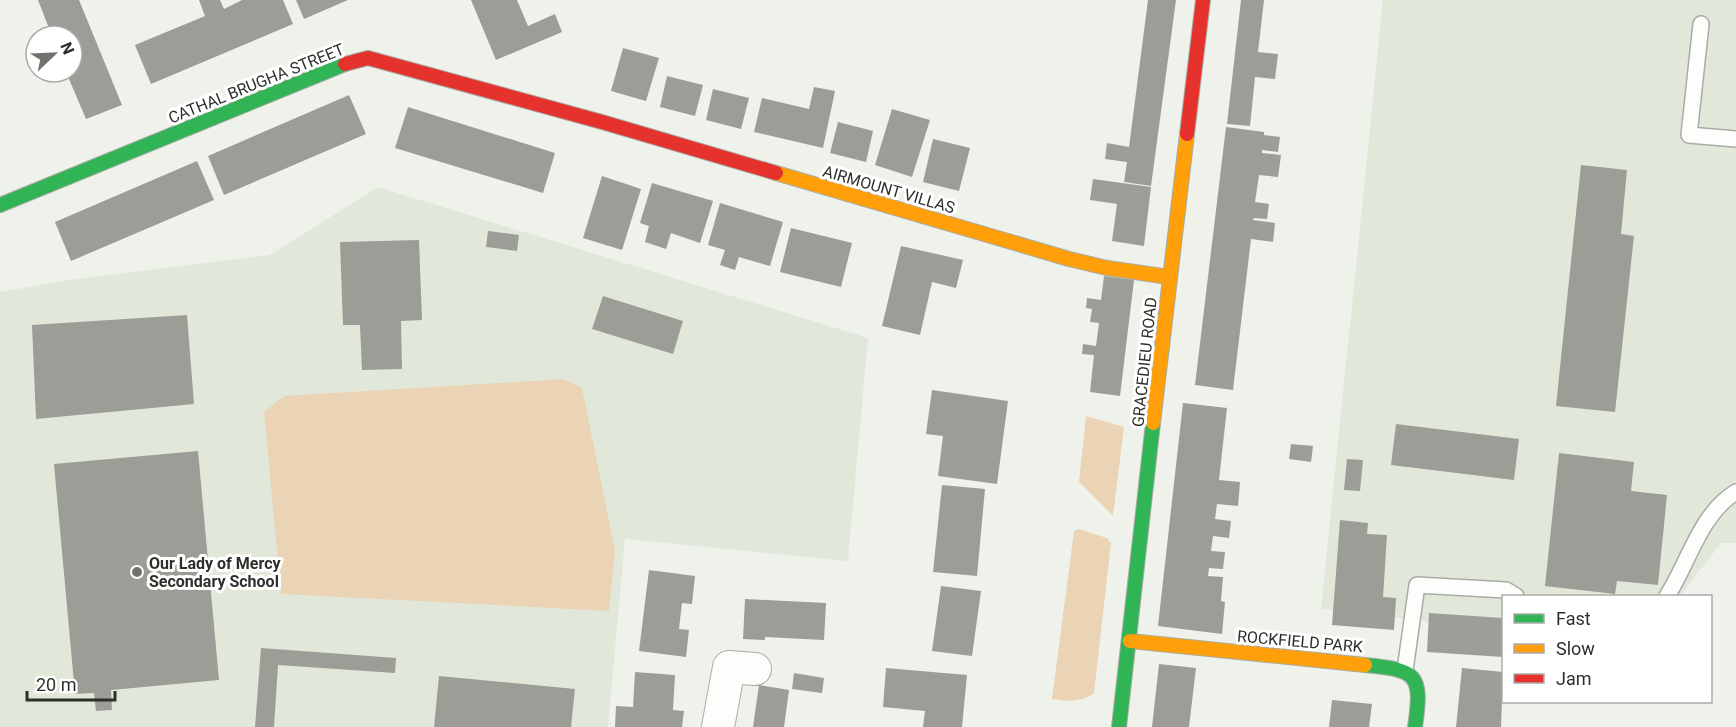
<svg xmlns="http://www.w3.org/2000/svg" width="1736" height="727" viewBox="0 0 1736 727" font-family="Roboto,sans-serif">
<rect width="100%" height="100%" fill="#eff2ea"/>
<!-- built -->
<g fill="#e1e8da">
<polygon points="1383,0 1736,0 1736,543 1721,543 1680,596 1504,596 1503,630 1321,609"/>
<polygon points="378,187 868,338 848,561 625,539 608,727 0,727 0,292 69,280 270,255"/>
</g>
<!-- green -->
<g fill="#ead4b5">
<polygon points="564,379 582,388 615,551 609,611 281,594 264,412 284,396"/>
<polygon points="1086,416 1124,427 1113,516 1079,482"/>
<path d="M1079,529l28,9 4,5 -17,150c-13,10 -27,8 -42,6l22,-168z"/>
</g>
<!-- building -->
<g fill="#9c9d97">
<polygon points="38,0 79,0 122,105 86,119 66,72 72,72 72,36 52,36"/>
<polygon points="199,0 220,0 224,9 242,0 283,0 293,24 151,84 135,45 205,16"/>
<polygon points="296,0 348,0 304,19"/>
<polygon points="471,0 517,0 528,26 555,14 562,32 496,60"/>
<polygon points="1148,0 1176,0 1151,186 1124,182 1127,162 1105,159 1107,143 1129,147"/>
<polygon points="1241,0 1264,0 1258,52 1278,54 1275,79 1255,77 1250,126 1227,124"/>
<polygon points="623,48 659,58 646,101 611,91"/>
<polygon points="667,76 703,85 695,116 660,107"/>
<polygon points="814,87 835,91 823,148 754,132 762,98 809,109"/>
<polygon points="713,89 749,98 741,129 706,120"/>
<polygon points="349,95 366,134 224,195 208,156"/>
<polygon points="408,107 555,153 543,193 395,148"/>
<polygon points="892,109 930,120 912,177 875,165"/>
<polygon points="838,122 873,131 866,162 830,153"/>
<polygon points="1226,127 1264,132 1264,135 1280,137 1278,152 1262,150 1262,153 1281,155 1278,177 1259,175 1255,202 1269,204 1267,219 1254,218 1253,220 1275,223 1273,242 1251,239 1233,390 1195,385"/>
<polygon points="933,139 970,148 959,191 923,182"/>
<polygon points="197,161 214,200 71,261 55,222"/>
<polygon points="1581,165 1627,170 1621,234 1634,236 1615,412 1556,406"/>
<polygon points="602,176 641,189 622,250 583,238"/>
<polygon points="1093,179 1151,187 1144,246 1112,241 1117,204 1090,200"/>
<polygon points="652,183 713,201 700,243 671,233 666,249 645,242 649,226 640,223"/>
<polygon points="720,203 783,222 770,266 739,257 735,270 720,265 725,250 708,245"/>
<polygon points="791,228 852,243 841,287 780,272"/>
<polygon points="488,231 519,235 517,251 486,247"/>
<polygon points="419,240 422,320 401,321 402,369 362,370 360,325 343,325 340,242"/>
<polygon points="901,246 963,260 956,288 932,282 920,335 882,326"/>
<polygon points="1104,276 1134,280 1120,396 1090,392 1094,355 1082,354 1083,344 1096,346 1099,323 1090,322 1092,309 1086,308 1087,298 1101,300"/>
<polygon points="603,296 683,321 673,354 592,329"/>
<polygon points="187,315 194,404 36,419 32,325"/>
<polygon points="932,390 1008,401 997,484 938,476 943,436 926,434"/>
<polygon points="1183,403 1227,408 1219,480 1240,482 1238,506 1217,504 1215,519 1231,521 1229,538 1213,536 1211,551 1225,552 1223,569 1209,568 1208,576 1223,577 1221,601 1225,602 1222,634 1158,626"/>
<polygon points="1396,424 1519,439 1514,480 1391,465"/>
<polygon points="1291,444 1313,446 1311,462 1289,459"/>
<polygon points="198,451 219,680 111,690 112,710 96,711 94,693 75,694 54,464"/>
<polygon points="1559,453 1634,462 1631,491 1667,495 1658,585 1617,581 1615,594 1545,586"/>
<polygon points="1347,459 1363,460 1360,491 1344,490"/>
<polygon points="942,485 985,489 977,576 933,572"/>
<polygon points="1340,520 1368,523 1367,534 1387,535 1383,597 1396,598 1394,630 1332,625"/>
<polygon points="649,570 695,576 692,604 682,603 679,629 689,630 686,657 639,651"/>
<polygon points="941,586 981,591 972,656 932,651"/>
<polygon points="745,599 826,603 824,640 765,637 765,640 743,639"/>
<polygon points="1429,613 1503,618 1503,657 1427,652"/>
<polygon points="261,648 396,658 395,673 278,665 274,727 255,727"/>
<polygon points="1159,664 1196,668 1189,727 1152,727"/>
<polygon points="886,668 967,675 962,727 923,727 925,711 883,707"/>
<polygon points="1462,668 1503,672 1501,727 1456,727"/>
<polygon points="635,672 675,675 673,710 684,711 682,727 615,727 616,706 633,707"/>
<polygon points="794,673 824,678 822,693 792,689"/>
<polygon points="439,676 575,689 571,727 434,727"/>
<polygon points="759,685 789,690 784,727 753,727"/>
<polygon points="1332,700 1372,704 1369,727 1329,727"/>
</g>
<g fill="none" stroke-linecap="round" stroke-linejoin="round">
<!-- lane casing -->
<g stroke="#a9aca6" stroke-width="18">
<g id="lane">
<polyline points="1701,24 1689,135 1736,139"/>
<path d="M1667,596c22,-34 33,-82 69,-104"/>
<polyline points="1405,670 1417,585 1506,590 1516,596"/>
</g>
</g>
<!-- street casing -->
<g stroke="#a9aca6" stroke-width="34">
<polyline id="street" points="718,727 729,667 755,669"/>
</g>
<!-- fast casing -->
<g stroke="#a9aca6" stroke-width="16">
<g id="fast">
<polyline points="0,205 345,64"/>
<path d="M1365,665c51,5 58,8 50,62"/>
<polyline points="1119,727 1153,423"/>
</g>
</g>
<!-- slow casing -->
<g stroke="#a9aca6" stroke-width="16">
<g id="slow">
<polyline points="776,173 1069,259 1107,268 1169,277"/>
<polyline points="1153,423 1187,134"/>
<polyline points="1130,641 1365,665"/>
</g>
</g>
<!-- jam casing -->
<g stroke="#a9aca6" stroke-width="16">
<g id="jam">
<polyline points="345,64 368,58 602,122 776,173"/>
<polyline points="1187,134 1203,0"/>
</g>
</g>
<!-- lane -->
<use href="#lane" stroke="#fdfdfc" stroke-width="15"/>
<!-- street -->
<use href="#street" stroke="#fdfdfc" stroke-width="32"/>
<!-- fast -->
<use href="#fast" stroke="#30b455" stroke-width="14"/>
<!-- slow -->
<use href="#slow" stroke="#ff9f0a" stroke-width="14"/>
<!-- jam -->
<use href="#jam" stroke="#e5322d" stroke-width="14"/>
</g>
<!-- markers -->
<circle fill="#71746d" stroke="#fff" stroke-width="2" cx="137" cy="572" r="6"/>
<g text-anchor="middle" stroke-width="6" stroke-linejoin="round" paint-order="stroke">
<!-- street labels -->
<g font-size="16" fill="#2d302a" stroke="#fff">
<text transform="translate(256 83) rotate(-22)" y="6">CATHAL BRUGHA STREET</text>
<text transform="translate(889 189) rotate(16)" y="6">AIRMOUNT VILLAS</text>
<text transform="translate(1144 362) rotate(-84)" y="6">GRACEDIEU ROAD</text>
<text transform="translate(1300 641) rotate(5)" y="6">ROCKFIELD PARK</text>
</g>
<!-- poi labels -->
<g font-size="16" font-weight="bold" fill="#2d302a" stroke="#fff" text-anchor="start">
<text x="149" y="569">Our Lady of Mercy<tspan x="149" dy="18">Secondary School</tspan></text>
</g>
</g>
<!-- legend -->
<rect x="1502" y="595" width="210" height="108" fill="#ffffff" stroke="#abacaa" stroke-width="1.5"/>
<rect x="1514" y="614" width="30" height="9" fill="#30b455" stroke="#abacaa" stroke-width="1.5"/>
<text x="1556" y="625" font-size="18" fill="#2d302a">Fast</text>
<rect x="1514" y="644" width="30" height="9" fill="#ff9f0a" stroke="#abacaa" stroke-width="1.5"/>
<text x="1556" y="655" font-size="18" fill="#2d302a">Slow</text>
<rect x="1514" y="674" width="30" height="9" fill="#e5322d" stroke="#abacaa" stroke-width="1.5"/>
<text x="1556" y="685" font-size="18" fill="#2d302a">Jam</text>
<!-- north arrow -->
<g transform="translate(54 54) rotate(67)"><circle r="28" fill="#ffffff" stroke="#abacaa" stroke-width="1.5"/>
<path d="M0-4.5L10 22L0 15L-10 22Z" fill="#71746d"/>
<text y="-9" font-size="16" font-weight="bold" text-anchor="middle" fill="#2d302a">N</text>
</g>
<!-- scale -->
<path d="M27 691v9h88v-9" fill="none" stroke="#2d302a" stroke-width="3"/>
<text x="36" y="691" font-size="18" fill="#2d302a" stroke="#ffffff" stroke-width="4.5" paint-order="stroke">20 m</text>
</svg>
